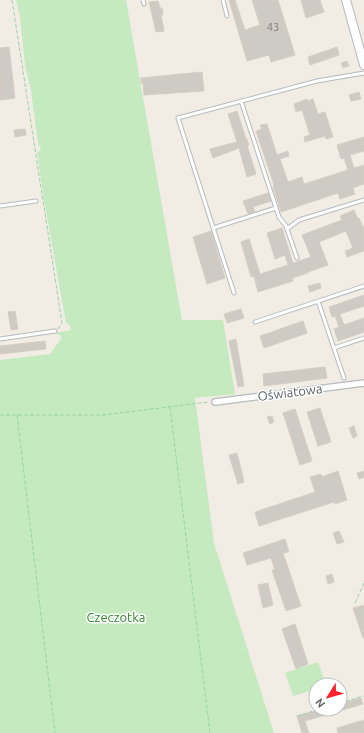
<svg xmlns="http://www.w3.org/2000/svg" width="364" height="733" viewBox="0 0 364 733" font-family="Ubuntu,sans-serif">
<rect width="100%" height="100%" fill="#f1ede5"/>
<!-- green -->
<g fill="#c5eac0">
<polygon points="16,0 126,0 182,320 223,320 235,394 195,398 214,543 274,733 0,733 0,360 50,354 61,339 61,336 55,333 71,330 70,326 66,323 44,200 37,152 41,150 38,143 31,91 25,65 20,17"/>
<polygon points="318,662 326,685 316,685 316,689 293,696 285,673"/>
</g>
<!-- building -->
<g fill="#cecac4" stroke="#d6cec3">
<polygon points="229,0 235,0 245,30 260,25 252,0 278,0 295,55 271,62 269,55 247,61"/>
<polygon points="301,0 320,0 324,12 306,18"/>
<polygon points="158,1 160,8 162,8 163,15 161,15 164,31 156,32 149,2"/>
<polygon points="9,47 15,98 0,100 0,48"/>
<polygon points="337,47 339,55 310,65 308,57"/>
<polygon points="347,61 349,66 343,68 341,63"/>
<polygon points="202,72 204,91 144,95 143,83 141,83 141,78"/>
<polygon points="359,92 361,99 351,101 349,95"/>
<polygon points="307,99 308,101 313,99 318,114 325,112 333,137 326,139 325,136 305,142 304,137 310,135 302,110 296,112 294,104"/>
<polygon points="237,111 246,139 247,139 249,145 247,145 256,174 247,177 239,148 213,158 210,149 237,142 228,114"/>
<polygon points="267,124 277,155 288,151 289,156 280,159 288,182 302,177 304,184 348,170 344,158 341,159 337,145 364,137 364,151 350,155 354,168 364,165 364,184 353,188 355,194 340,199 338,193 281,212 273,187 274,187 273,182 256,131 262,129 260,125"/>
<polygon points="25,129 26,135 15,137 14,130"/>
<polygon points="268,193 271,201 253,207 255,212 248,214 243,201"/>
<polygon points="354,210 358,219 359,218 363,227 364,227 364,251 347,257 345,251 353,248 346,231 319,242 328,265 308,272 308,273 292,278 293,281 258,292 254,276 251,277 241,242 249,239 260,274 288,265 285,255 275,259 267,233 282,228 293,263 311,257 302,235 342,220 340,216"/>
<polygon points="211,231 225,278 207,284 193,237"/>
<polygon points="320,283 321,288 310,292 308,286"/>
<polygon points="364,295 364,306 340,314 344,325 364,318 364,332 338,341 334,329 339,327 335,316 332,317 329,307"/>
<polygon points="241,309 244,318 227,323 224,314"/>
<polygon points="15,311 18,329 11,330 8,312"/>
<polygon points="303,321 307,333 264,348 260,336"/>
<polygon points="236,339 244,386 238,387 229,341"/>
<polygon points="45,341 46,349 0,354 0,346"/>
<polygon points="325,367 327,378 264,386 263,374"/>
<polygon points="320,408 331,442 318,446 307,412"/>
<polygon points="295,409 312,461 300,465 283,413"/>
<polygon points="272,416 274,422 270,424 267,417"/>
<polygon points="354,426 357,436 353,438 349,428"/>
<polygon points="237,453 244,482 238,484 229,455"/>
<polygon points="338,471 347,500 335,504 334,502 259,526 255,512 315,492 310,477 321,474 322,477"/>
<polygon points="364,471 364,477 359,479 357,473"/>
<polygon points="339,531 344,542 337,544 333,533"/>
<polygon points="285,539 289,552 283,553 301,606 286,611 272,570 275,570 271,558 247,565 243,553"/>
<polygon points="332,574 334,582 328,584 326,576"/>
<polygon points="268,583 273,605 263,608 258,585"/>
<polygon points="364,605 364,638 363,638 353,608"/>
<polygon points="295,624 308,664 296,669 282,629"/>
<polygon points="361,698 363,704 305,721 309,733 302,733 297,716 323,709 340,709 340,704"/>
<polygon points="364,720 364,733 338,733 337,728"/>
</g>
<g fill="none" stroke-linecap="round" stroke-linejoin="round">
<!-- lane casing -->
<g stroke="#b6b9bd" stroke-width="5">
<g id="lane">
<polyline points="143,0 144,4"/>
<polyline points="223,0 227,16"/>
<polyline points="241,101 279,217 286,226 297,258"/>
<polyline points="0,206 36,201"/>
<polyline points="213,228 276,208"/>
<polyline points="287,229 299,220 364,200"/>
<polyline points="234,293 178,118 317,81 364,73"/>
<polyline points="318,301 344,378"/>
<polyline points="255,322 364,286"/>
<polyline points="0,339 55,331"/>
<polyline points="334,348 364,338"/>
</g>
</g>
<!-- street casing -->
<g stroke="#b6b9bd" stroke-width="8">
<polyline id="street" points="215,402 364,383"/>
</g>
<!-- secondary casing -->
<g stroke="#b4babe" stroke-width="10">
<polyline id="secondary" points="346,0 364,65"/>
</g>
<!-- path -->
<g stroke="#9ad2a3" stroke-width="1" stroke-dasharray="4 2" stroke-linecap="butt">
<polyline points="12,0 62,323 58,329"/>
<polyline points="170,407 210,733"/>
<polyline points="0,415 103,415 209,402"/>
<polyline points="17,415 55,733"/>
<polyline points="355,603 364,583"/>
<polyline points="340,703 364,696"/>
<polyline points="297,716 320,709"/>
</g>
<!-- lane -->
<use href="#lane" stroke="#fff" stroke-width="3"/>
<!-- street -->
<use href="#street" stroke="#fff" stroke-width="5.5"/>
<!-- secondary -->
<use href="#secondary" stroke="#fff" stroke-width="8"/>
</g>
<g text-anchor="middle" stroke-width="3" stroke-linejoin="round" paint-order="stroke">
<!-- number labels -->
<g font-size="11" fill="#797d7e">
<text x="273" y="31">43</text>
</g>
<!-- street labels -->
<g font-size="13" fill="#5d6367" stroke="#fff">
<text transform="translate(290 392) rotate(-7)" y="5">Oświatowa</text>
</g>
<!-- park labels -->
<g font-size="13" fill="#33872d" stroke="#fff">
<text x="116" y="622">Czeczotka</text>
</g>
</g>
<!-- north arrow -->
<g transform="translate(328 697) rotate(233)"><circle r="19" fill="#ffffff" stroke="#bec1c2"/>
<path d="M0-3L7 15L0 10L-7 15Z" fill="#fa222c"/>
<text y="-6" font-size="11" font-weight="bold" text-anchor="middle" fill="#5d6367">N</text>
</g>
</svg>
